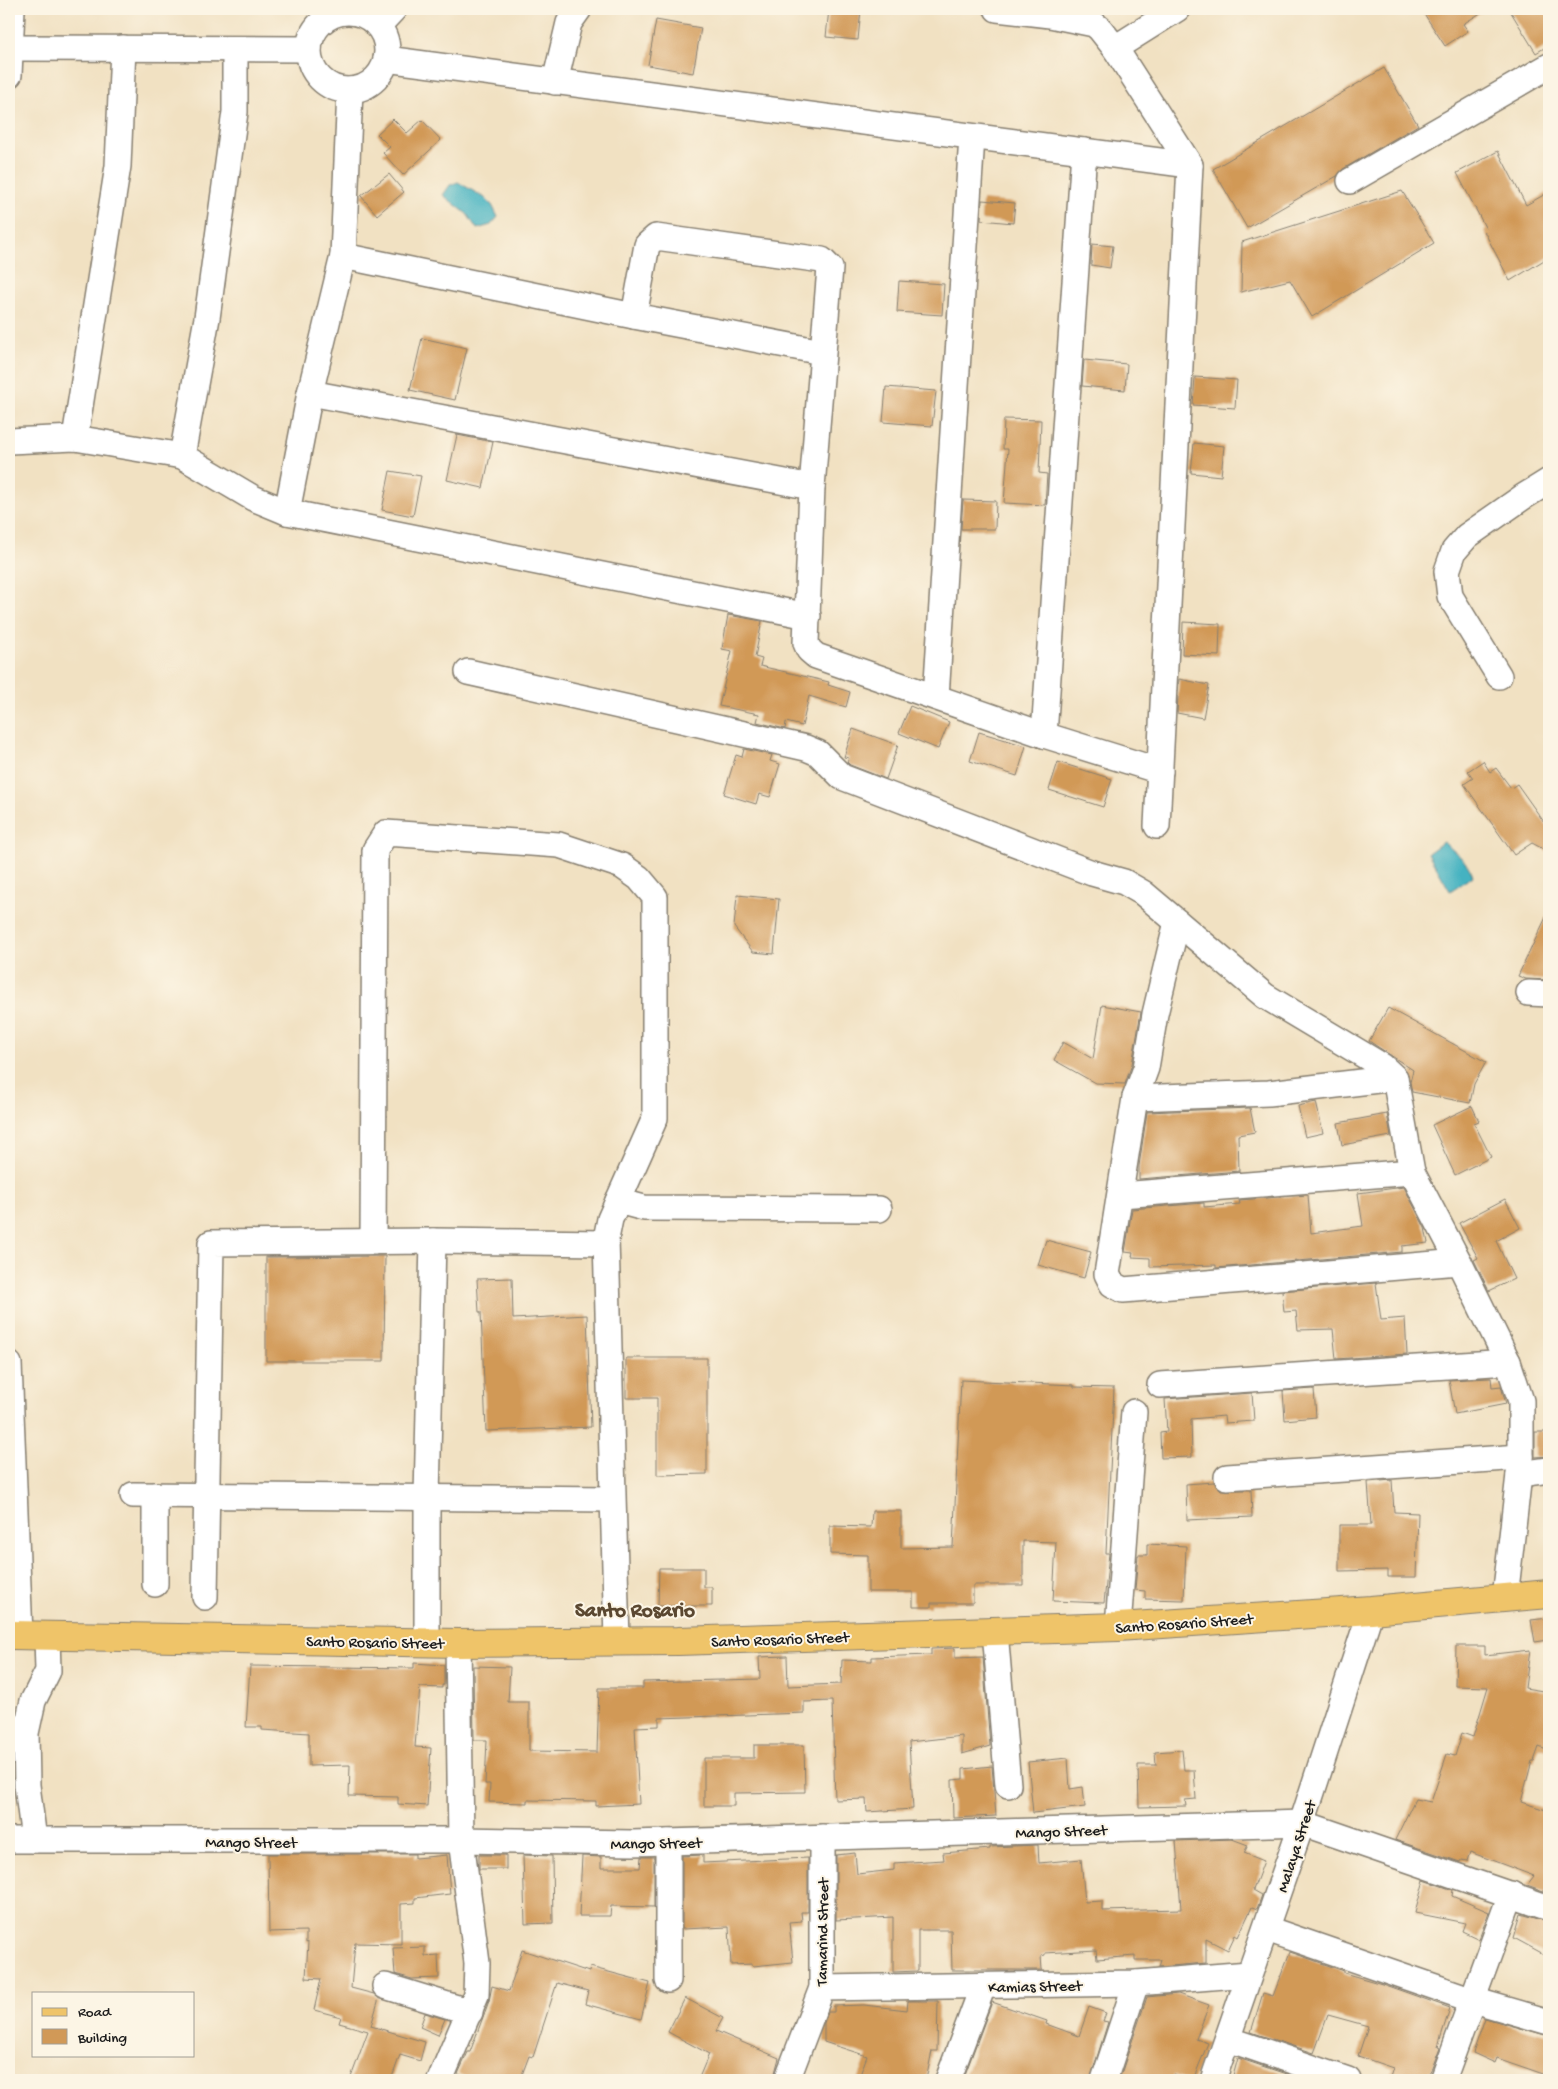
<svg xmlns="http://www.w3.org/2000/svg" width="1558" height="2089" viewBox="0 0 1558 2089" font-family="'Gochi Hand',sans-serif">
<rect width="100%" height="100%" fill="#fcf5e5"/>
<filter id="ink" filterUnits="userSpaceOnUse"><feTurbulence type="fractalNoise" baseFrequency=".02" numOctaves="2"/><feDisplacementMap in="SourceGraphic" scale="10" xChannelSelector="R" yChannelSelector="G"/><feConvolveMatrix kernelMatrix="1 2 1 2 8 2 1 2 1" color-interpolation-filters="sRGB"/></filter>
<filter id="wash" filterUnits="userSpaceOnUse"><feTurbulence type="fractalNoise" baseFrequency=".0096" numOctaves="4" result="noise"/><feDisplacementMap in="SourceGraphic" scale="20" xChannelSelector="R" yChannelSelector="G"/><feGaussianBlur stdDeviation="1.12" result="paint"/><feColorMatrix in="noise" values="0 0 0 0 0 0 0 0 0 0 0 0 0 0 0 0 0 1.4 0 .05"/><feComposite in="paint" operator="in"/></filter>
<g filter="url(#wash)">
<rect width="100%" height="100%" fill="#f1e1c2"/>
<!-- water -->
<g fill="#45b2c1" stroke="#30676e">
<polygon points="458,182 485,198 492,205 498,217 491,225 477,229 467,214 443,195 450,185"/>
<path d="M1443,842c12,10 25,19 30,34l-23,15 -22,-38z"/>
</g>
<g id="blocks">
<!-- building -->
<g fill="#d19957">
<polygon points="829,9 861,9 858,40 826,37"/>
<polygon points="1421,9 1487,9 1463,24 1468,31 1445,46"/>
<polygon points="1509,9 1549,9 1549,45 1536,53"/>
<polygon points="656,20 701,28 693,73 648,65"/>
<polygon points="1384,68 1418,125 1343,169 1337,176 1247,228 1213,169"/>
<polygon points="393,119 407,133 422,120 441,140 403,175 383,153 390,147 377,134"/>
<polygon points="1498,151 1526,205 1549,192 1549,257 1510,281 1484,231 1486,229 1457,173"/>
<polygon points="389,174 404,192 377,215 361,196"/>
<polygon points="1402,191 1434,243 1312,317 1290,280 1241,292 1242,242"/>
<polygon points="982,200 1015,203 1013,223 981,220"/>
<polygon points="1092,244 1113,246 1110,268 1091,265"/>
<polygon points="899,281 944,284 942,315 897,312"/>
<polygon points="422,338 467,348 455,400 410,390"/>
<polygon points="1084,360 1127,364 1125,390 1082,386"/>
<polygon points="1195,377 1237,380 1235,408 1193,405"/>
<polygon points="886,387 936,391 932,426 883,422"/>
<polygon points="1004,419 1041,420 1039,473 1047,474 1045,505 1004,503 1008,449 1003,449"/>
<polygon points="457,435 493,442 483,488 447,480"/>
<polygon points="1194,443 1224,446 1221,476 1191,473"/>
<polygon points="390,471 421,476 413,516 382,510"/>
<polygon points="963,500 996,501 995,529 961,529"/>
<polygon points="728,615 762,621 755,657 762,659 760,666 829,682 828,685 850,692 846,707 809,696 802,726 786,722 785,729 757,722 759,714 719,706 732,651 722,649"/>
<polygon points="1183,622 1220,624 1219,656 1182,654"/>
<polygon points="1179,679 1209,685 1203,718 1177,713"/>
<polygon points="910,706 949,722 938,749 899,733"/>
<polygon points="853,729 898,745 886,779 850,765 847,762 849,758 844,757"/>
<polygon points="979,732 1026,746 1017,776 970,761"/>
<polygon points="744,749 772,755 770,761 780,764 770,797 759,794 756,804 724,794 736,755 742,757"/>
<polygon points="1483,761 1490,772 1496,768 1511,788 1517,784 1549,829 1549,852 1532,843 1514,855 1464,784 1473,778 1468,771"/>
<polygon points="1058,762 1112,779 1103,807 1049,790"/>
<polygon points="737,895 779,899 774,954 753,952 734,927"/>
<polygon points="1549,911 1549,977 1548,980 1526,979 1518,976"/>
<polygon points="1102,1005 1141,1012 1132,1064 1125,1084 1095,1083 1054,1060 1063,1042 1093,1059"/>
<polygon points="1388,1008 1486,1062 1474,1084 1470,1103 1412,1092 1410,1082 1413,1070 1369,1041"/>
<polygon points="1316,1102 1323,1133 1305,1137 1298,1106"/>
<polygon points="1472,1106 1479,1121 1474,1123 1491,1157 1455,1175 1432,1125"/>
<polygon points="1250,1108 1255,1132 1238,1135 1239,1171 1139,1179 1139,1166 1147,1112"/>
<polygon points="1387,1114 1391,1136 1342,1145 1338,1123"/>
<polygon points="1404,1187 1425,1228 1428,1243 1402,1246 1402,1252 1216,1268 1216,1265 1150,1267 1150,1258 1132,1257 1133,1253 1125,1252 1132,1209 1204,1203 1204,1207 1240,1204 1239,1200 1308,1195 1311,1233 1363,1226 1358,1193"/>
<polygon points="1505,1199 1520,1228 1496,1241 1514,1279 1489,1291 1474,1260 1478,1258 1459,1223"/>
<polygon points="1046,1240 1091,1252 1084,1278 1038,1265"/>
<polygon points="385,1256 384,1361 266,1361 266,1257"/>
<polygon points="512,1278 513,1319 587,1315 591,1427 486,1431 481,1312 479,1312 477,1279"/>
<polygon points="1376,1283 1381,1320 1405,1318 1407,1354 1336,1359 1333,1329 1298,1330 1296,1311 1284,1312 1282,1291"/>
<polygon points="626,1358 707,1358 707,1474 657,1475 657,1398 626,1398"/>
<polygon points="1491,1378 1492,1387 1501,1386 1506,1404 1455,1414 1449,1380"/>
<polygon points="961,1380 1074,1385 1074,1387 1114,1388 1106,1553 1109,1553 1104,1603 1053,1601 1056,1542 1023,1541 1023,1585 973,1585 973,1603 931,1603 931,1607 913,1607 913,1592 868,1592 868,1555 830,1554 830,1526 871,1527 872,1511 901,1511 901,1548 953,1547"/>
<polygon points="1314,1389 1316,1417 1285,1420 1283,1391"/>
<polygon points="1252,1393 1254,1421 1225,1423 1224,1416 1191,1419 1192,1457 1161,1458 1160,1433 1167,1432 1165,1399"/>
<polygon points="1535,1432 1549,1432 1549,1456 1535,1457"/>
<polygon points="1392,1480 1394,1512 1418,1513 1416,1577 1388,1577 1388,1570 1339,1571 1339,1525 1371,1525 1368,1482"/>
<polygon points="1214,1482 1221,1490 1251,1490 1252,1517 1187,1520 1186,1484"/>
<polygon points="1147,1544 1186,1546 1184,1600 1145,1599 1145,1591 1135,1590 1138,1555 1147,1555"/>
<polygon points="659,1568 704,1568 704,1587 712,1587 712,1606 658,1606"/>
<polygon points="1549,1618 1549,1640 1535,1642 1531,1620"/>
<polygon points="1456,1646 1485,1646 1485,1655 1530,1650 1525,1688 1549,1692 1549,1751 1539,1747 1534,1761 1532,1761 1521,1802 1549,1811 1549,1893 1527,1885 1534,1876 1470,1852 1467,1861 1461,1860 1460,1862 1395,1840 1415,1799 1431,1802 1447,1754 1455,1756 1462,1733 1473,1737 1488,1687 1455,1686"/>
<polygon points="955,1648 955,1658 983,1657 990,1746 962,1754 962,1736 909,1742 913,1809 867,1812 866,1799 835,1800 832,1701 804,1702 804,1713 659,1718 659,1726 635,1727 639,1804 596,1806 596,1801 527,1800 527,1803 489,1802 490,1784 485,1784 487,1740 474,1740 473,1666 510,1667 508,1702 529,1702 529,1751 597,1752 599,1688 643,1688 643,1682 760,1679 759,1657 787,1656 788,1686 841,1684 842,1660 872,1661 872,1657 931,1655 931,1649"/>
<polygon points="414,1663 444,1665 444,1685 442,1685 442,1688 420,1687 415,1747 431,1748 427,1806 398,1804 398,1797 349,1796 350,1765 309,1766 309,1733 262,1730 262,1727 246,1727 250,1666 414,1668"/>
<polygon points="754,1745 804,1745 805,1792 734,1793 734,1806 704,1806 704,1758 754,1758"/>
<polygon points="1182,1750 1184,1770 1194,1770 1196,1799 1185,1800 1186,1806 1139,1807 1138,1765 1156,1765 1155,1752"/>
<polygon points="1068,1758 1070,1789 1083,1787 1085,1807 1033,1813 1028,1762"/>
<polygon points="992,1766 996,1816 953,1818 952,1780 963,1779 963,1769"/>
<polygon points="1232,1839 1248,1845 1244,1853 1264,1861 1253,1890 1262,1895 1257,1909 1252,1907 1238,1937 1235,1935 1228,1950 1206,1939 1206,1963 1159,1967 1161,1960 1135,1960 1135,1956 1097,1959 1096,1950 1045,1953 1045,1955 1041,1956 1042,1970 952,1970 951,1930 918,1930 918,1971 893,1972 893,1917 836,1920 836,1855 855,1853 857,1874 894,1870 894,1863 944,1860 943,1853 990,1849 990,1847 1038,1845 1039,1863 1081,1859 1085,1902 1102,1901 1102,1911 1181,1909 1176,1841"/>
<polygon points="268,1854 415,1854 415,1858 447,1855 450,1894 415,1898 415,1903 401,1904 401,1944 355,1943 351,1988 374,1994 379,1998 371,2026 425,2042 420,2061 400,2055 391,2080 350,2080 368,2031 339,2023 341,2017 314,2010 321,1979 306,1978 308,1942 306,1943 306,1931 269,1932"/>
<rect x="479" y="1855" width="27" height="14"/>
<polygon points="523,1855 552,1856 553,1923 525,1924"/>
<polygon points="703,1855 703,1863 808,1858 808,1912 801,1912 802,1921 789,1922 793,1962 753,1966 752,1964 731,1965 729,1927 682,1929 682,1856"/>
<polygon points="582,1856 601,1857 601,1868 640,1868 641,1857 654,1857 654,1907 611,1906 610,1916 579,1916"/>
<polygon points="1424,1880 1453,1890 1452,1896 1489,1912 1479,1939 1462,1931 1465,1923 1415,1913"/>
<polygon points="1521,1914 1549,1922 1549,1957 1514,1938"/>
<polygon points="425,1947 425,1956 438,1955 439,1978 412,1979 395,1974 393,1948"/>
<polygon points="522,1950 589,1972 590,1967 650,1983 641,2019 585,2004 588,1991 557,1983 533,2057 529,2056 520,2080 474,2080 458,2074 468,2052 470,2052 489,2001 492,1986 509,1991"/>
<polygon points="1290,1952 1344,1971 1344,1973 1382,1984 1450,2008 1438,2046 1440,2047 1432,2068 1425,2080 1389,2080 1393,2068 1358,2056 1368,2026 1328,2015 1314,2053 1251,2032 1263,1993 1273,1996"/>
<polygon points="1178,1994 1209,2005 1196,2039 1208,2043 1193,2080 1187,2080 1174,2075 1172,2080 1119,2080 1147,1997"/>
<polygon points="685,1998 723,2018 716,2031 779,2058 773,2080 698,2080 709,2054 668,2032"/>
<polygon points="908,2001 938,2001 937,2051 932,2051 927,2075 924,2080 858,2080 867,2056 824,2042 824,2023 828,2012 834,2012 834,2006 864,2005 907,2010"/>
<polygon points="992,2002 1047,2021 1046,2024 1079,2036 1089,2007 1106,2013 1103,2021 1108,2022 1090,2080 963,2080"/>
<polygon points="425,2013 445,2019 438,2035 420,2027"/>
<polygon points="1485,2018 1549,2036 1549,2076 1497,2058 1495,2063 1473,2053"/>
<polygon points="1238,2058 1304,2080 1232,2080"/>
</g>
</g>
</g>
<g filter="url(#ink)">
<use href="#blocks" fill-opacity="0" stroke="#867e6f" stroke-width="1"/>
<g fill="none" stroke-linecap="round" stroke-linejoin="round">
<!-- minor casing -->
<g stroke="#867e6f" stroke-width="28">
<g id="minor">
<polyline points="997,9 1050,15 1094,24 1100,29 1115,48 1190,165 1157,826"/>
<circle cx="348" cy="51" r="39"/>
<polyline points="378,26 394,9"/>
<polyline points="9,48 309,49"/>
<polyline points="1115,48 1177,9"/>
<polyline points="386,59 1190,165"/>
<polyline points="9,75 12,9"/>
<polyline points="555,82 569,23 579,9"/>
<polyline points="1350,181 1549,66"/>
<polyline points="343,256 634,316 822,352"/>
<polyline points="634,316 647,245 656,237 822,260 830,268 812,487 806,643 809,650 816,656 1044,735 1160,771"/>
<polyline points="310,393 812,487"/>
<polyline points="75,438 118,166 123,48"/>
<polyline points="9,441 75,438 182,456 253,498 287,512 808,616"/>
<polyline points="182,456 207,318 235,112 235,49"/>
<polyline points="287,512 310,393 343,256 350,90"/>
<polyline points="468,672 806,748 818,753 842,777 1092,873 1124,882 1143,893 1265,996 1382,1066 1395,1078 1412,1172 1459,1262 1508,1362 1521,1401 1521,1457 1505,1598"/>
<polyline points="1499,676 1450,596 1447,571 1454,551 1467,536 1523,497 1549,481"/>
<polyline points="936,697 972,137"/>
<polyline points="1044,735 1084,151"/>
<polyline points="1177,922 1155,1014 1146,1068 1135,1098 1107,1274 1112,1284 1123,1290 1459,1262"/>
<polyline points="1529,993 1549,994"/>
<polyline points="1135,1098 1269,1093 1395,1078"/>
<polyline points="1121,1195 1412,1172"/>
<polyline points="618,1201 644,1208 879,1209"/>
<polyline points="433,1241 606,1243"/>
<polyline points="373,1242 375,850 386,833 559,845 622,866 639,878 655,897 655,1118 610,1219 606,1239 617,1641"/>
<polyline points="9,1364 20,1635"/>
<polyline points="1160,1385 1508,1362"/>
<polyline points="1519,1474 1549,1470"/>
<polyline points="1227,1477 1521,1457"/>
<polyline points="133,1495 612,1499"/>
<polyline points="155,1584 155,1495"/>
<polyline points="205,1597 211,1243 433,1241 427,1497 427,1641"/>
<polyline points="1118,1627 1134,1412"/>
<polyline points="995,1631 1008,1785"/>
<polyline points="9,1840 461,1840 632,1843 1302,1823 1549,1908"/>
<polyline points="34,1840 27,1785 26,1733 33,1701 48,1671 47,1636"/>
<polyline points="668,1842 668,1980"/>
<polyline points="1267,1929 1473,2000 1549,2022"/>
<polyline points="385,1986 470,2012"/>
<polyline points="822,1988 1136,1983 1249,1974"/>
<polyline points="1228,2039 1348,2080"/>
<polyline points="440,2080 476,1995 477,1963 461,1840 458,1643"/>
<polyline points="787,2080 822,1988 822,1837"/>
<polyline points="948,2080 983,1986"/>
<polyline points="1104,2080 1136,1983"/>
<polyline points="1213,2080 1302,1823 1371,1610"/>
<polyline points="1443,2080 1511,1894"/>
</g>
</g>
<!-- major casing -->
<g stroke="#867e6f" stroke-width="30">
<polyline id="major" points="9,1635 458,1643 678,1641 1118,1627 1371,1610 1549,1594"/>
</g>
<!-- minor -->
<use href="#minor" stroke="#fff" stroke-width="25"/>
<!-- major -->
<use href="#major" stroke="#efc469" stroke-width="28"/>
</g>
</g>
<g text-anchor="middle" stroke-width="4" stroke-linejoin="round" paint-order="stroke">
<!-- street labels -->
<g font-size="16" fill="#1c1c1c" stroke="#fcf5e5">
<text transform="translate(1184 1622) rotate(-4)" y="6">Santo Rosario Street</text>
<text transform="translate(780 1638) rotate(-2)" y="6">Santo Rosario Street</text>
<text transform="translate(375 1641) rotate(1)" y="6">Santo Rosario Street</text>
<text transform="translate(1061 1830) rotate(-2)" y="6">Mango Street</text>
<text x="251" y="1847">Mango Street</text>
<text transform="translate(656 1842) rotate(-1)" y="6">Mango Street</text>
<text transform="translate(1295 1846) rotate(-72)" y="6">Malaya Street</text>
<text transform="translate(821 1932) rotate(-89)" y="6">Tamarind Street</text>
<text transform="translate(1035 1985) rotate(-1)" y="6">Kamias Street</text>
</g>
<!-- district labels -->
<g font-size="21" font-weight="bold" fill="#5b4831" stroke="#fcf5e5">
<text x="635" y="1616">Santo Rosario</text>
</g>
</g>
<!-- margin -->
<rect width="1558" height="2089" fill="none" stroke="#fcf5e5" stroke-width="30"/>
<!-- legend -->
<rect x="32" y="1992" width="162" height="65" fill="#fcf5e5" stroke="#a29e95"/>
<rect x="42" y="2008" width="25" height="8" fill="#efc469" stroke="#a29e95"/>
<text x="78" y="2016" font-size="15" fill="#1c1c1c">Road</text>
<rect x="42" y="2029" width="25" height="15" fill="#d19957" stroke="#a29e95"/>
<text x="78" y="2042" font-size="15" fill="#1c1c1c">Building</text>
</svg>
